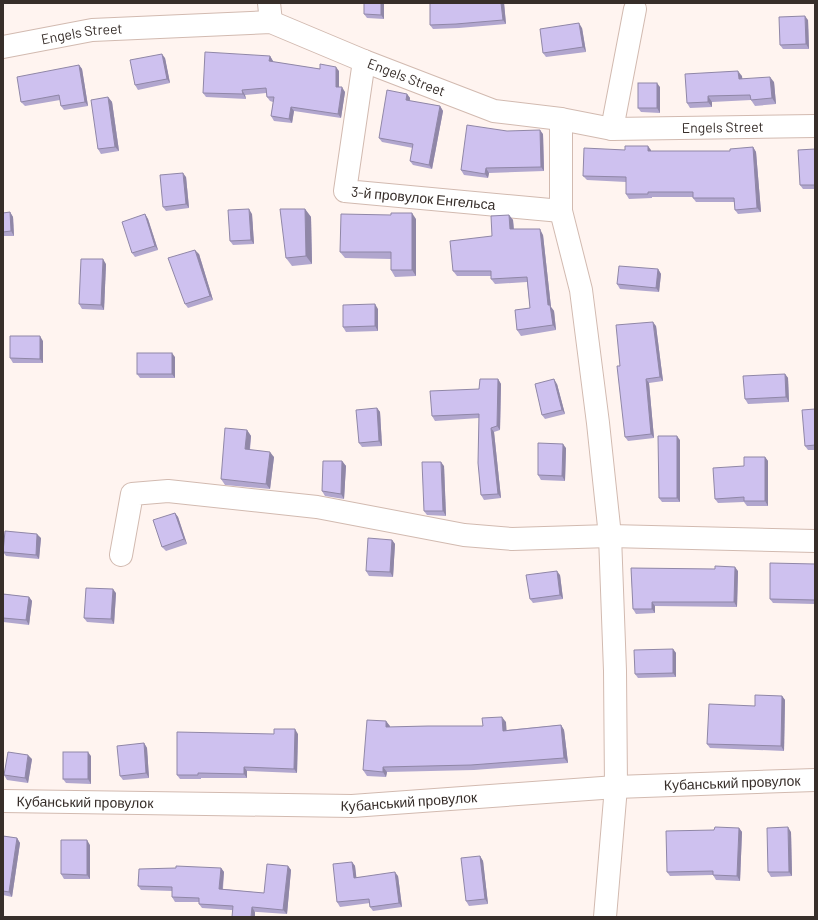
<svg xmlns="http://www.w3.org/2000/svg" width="818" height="920" viewBox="0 0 818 920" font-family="Barlow,sans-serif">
<rect width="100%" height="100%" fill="#fff4f0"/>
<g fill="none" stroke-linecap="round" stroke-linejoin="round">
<!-- minor casing -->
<g stroke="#d2bab0" stroke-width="24">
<g id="minor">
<polyline points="269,3 271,22"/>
<path id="s1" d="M3,47l89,-17 179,-8 93,39 130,50 67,8 51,10 203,-3"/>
<path id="s2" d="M364,61l-19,130 216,20"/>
<polyline points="561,119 561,211 581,290 598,423 610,536 615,671 616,787 605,917"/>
<polyline points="612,129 635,9"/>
<polyline points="121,555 132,494 168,491 317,507 464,535 512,539 610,536 815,541"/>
<path id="s3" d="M3,801l349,5 264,-19 199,-7"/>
</g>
</g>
<!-- minor -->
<use href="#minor" stroke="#fff" stroke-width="22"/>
</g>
<!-- wall -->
<g fill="#b1a6ce">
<polygon points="364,3 384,3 384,19 367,18 364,14"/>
<polygon points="430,3 504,3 506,24 459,28 433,29 430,25"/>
<polygon points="808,20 809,49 783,49 780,45"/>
<polygon points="582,28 586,52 546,57 543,53"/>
<polygon points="270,56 273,61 273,62 320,69 339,71 339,87 345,92 341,118 294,111 292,123 274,121 271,116 273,102 270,101 267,97 266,93 245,95 246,99 206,97 203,93"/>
<polygon points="165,58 170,83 138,90 135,85"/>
<polygon points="79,65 82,69 88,106 64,110 61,106 60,100 25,106 21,102"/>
<polygon points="742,76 742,79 774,82 776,104 755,106 751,100 712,102 712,107 690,108 687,103"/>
<polygon points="660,87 660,113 641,112 638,108"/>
<polygon points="407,94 410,98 410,101 440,106 443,111 432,169 413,165 410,161 413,148 382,142 379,138"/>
<polygon points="108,97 112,102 119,151 101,154 98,149"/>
<polygon points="507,131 543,134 544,171 489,173 488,178 464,175 461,170"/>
<polygon points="753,147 756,152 761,212 738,214 735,210 734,202 696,202 693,198 693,197 652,197 652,198 629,199 626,194 626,182 587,180 583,176 625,150 651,150 651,151 730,151"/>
<polygon points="815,149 815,189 803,189 800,185"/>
<polygon points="186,177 189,208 166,211 163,207"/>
<polygon points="305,209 311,217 312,264 292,266 286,258"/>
<polygon points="10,212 13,217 14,236 3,236 3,213"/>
<polygon points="145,214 148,219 158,250 135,257 132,253"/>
<polygon points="252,214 254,244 233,245 230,241"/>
<polygon points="391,215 416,219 416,276 395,277 391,270 391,259 345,258 340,252"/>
<polygon points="509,215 513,220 514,229 543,235 551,307 554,311 556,330 521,336 517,330 530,308 527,282 495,284 491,279 491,276 457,276 453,271 492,236"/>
<polygon points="199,254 213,300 188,308 185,304"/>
<polygon points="106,264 104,310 82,309 79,304"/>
<polygon points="658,269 661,274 659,292 620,289 617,284"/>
<polygon points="378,309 378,331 346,332 343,327"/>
<polygon points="656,326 663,381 649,383 654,438 628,441 625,437"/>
<polygon points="43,341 43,363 13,363 10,358"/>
<polygon points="175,357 175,378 140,378 137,374"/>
<polygon points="785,374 788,378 789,402 748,404 745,399"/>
<polygon points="498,379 501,384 500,430 494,432 501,498 484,500 481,495 479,418 435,421 432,416 479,389"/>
<polygon points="557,384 565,414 545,419 542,415"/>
<polygon points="377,408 380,412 382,446 362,447 359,443"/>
<polygon points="815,409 815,450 808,450 805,446"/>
<polygon points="247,430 251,436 250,450 274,457 270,489 225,485 221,479"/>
<polygon points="680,440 680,502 662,502 659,498"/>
<polygon points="566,448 565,481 541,480 538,475"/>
<polygon points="765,457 768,461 768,506 747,506 744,502 718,503 715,499 744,466"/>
<polygon points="342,461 346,466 344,499 325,496 322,491"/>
<polygon points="444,466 446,516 427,515 424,511"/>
<polygon points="175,513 178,517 187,544 166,551 162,547"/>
<polygon points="41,538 39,559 6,556 3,552"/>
<polygon points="392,540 395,544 393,577 369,576 366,571"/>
<polygon points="815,564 815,604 773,603 770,599"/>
<polygon points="631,568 738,571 737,607 655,606 655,613 636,614 633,609"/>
<polygon points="560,575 563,599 533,603 530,599"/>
<polygon points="116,593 114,624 87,622 84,618"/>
<polygon points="3,594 29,597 32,601 29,625 3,622"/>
<polygon points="673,649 676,653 676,677 638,678 635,674"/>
<polygon points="782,696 785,700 784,751 710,748 707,744 755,706"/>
<polygon points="386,721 390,727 483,726 506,722 506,730 561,725 564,730 568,763 474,770 387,772 386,777 367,776 363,770"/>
<polygon points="274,734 298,734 297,773 247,771 247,778 201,778 201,779 180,779 177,775"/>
<polygon points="144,743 147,748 149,778 123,780 120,776"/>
<polygon points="91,756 91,784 66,783 63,779"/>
<polygon points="32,759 28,783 7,780 4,775"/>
<polygon points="739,828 742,832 740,881 716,880 713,875 670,876 667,872 714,830"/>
<polygon points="791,832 792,876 771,877 768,872"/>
<polygon points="3,836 17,838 20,843 12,897 3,895"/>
<polygon points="90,845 90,879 64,879 61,874"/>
<polygon points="480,856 483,861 488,904 469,906 466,901"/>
<polygon points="352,862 355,866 356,877 398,876 402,907 373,911 370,907 370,903 340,907 337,902"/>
<polygon points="288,866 291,870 287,914 202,908 199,904 199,902 175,902 172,897 172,891 141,890 138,886 221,868 224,872 223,889 264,893"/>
</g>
<!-- shaded-wall -->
<g fill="#9087a7">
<polygon points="381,3 384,3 384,19 381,15"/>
<polygon points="501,3 504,3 506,24 503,20"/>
<polygon points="805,16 808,20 809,49 806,44"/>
<polygon points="579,23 582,28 586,52 583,47"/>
<polygon points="162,54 165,58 170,83 167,79"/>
<polygon points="270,56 273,61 272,66 269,61"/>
<polygon points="79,65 82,69 88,106 85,102"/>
<polygon points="336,67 339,71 339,91 336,87"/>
<polygon points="738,71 742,76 743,85 739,79"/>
<polygon points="770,77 774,82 776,104 772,98"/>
<polygon points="657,83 660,87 660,113 657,108"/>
<polygon points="342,87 345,92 341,118 338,114"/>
<polygon points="242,90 245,95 246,99 243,94"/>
<polygon points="407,94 410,98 409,105 406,100"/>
<polygon points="708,96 712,102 712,107 708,102"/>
<polygon points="108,97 112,102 119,151 115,147"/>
<polygon points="440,106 443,111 432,169 429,165"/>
<polygon points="291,107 294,111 292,123 289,119"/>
<polygon points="540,130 543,134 544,171 541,167"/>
<polygon points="648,146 651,150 651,155 648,151"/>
<polygon points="753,147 756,152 761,212 757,208"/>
<polygon points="486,168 489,173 488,178 485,174"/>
<polygon points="183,173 186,177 189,208 186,204"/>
<polygon points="249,209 252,214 254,244 251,240"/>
<polygon points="305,209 311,217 312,264 306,256"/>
<polygon points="10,212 13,217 14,236 11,231"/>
<polygon points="412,213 416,219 416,276 412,270"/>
<polygon points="145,214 148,219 158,250 155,246"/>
<polygon points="509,215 513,220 514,234 510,229"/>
<polygon points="540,229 543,235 551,307 554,311 556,330 553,325 548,305"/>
<polygon points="195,250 199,254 213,300 210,296"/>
<polygon points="103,259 106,264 104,310 101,305"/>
<polygon points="658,269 661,274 659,292 656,288"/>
<polygon points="375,304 378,309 378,331 375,326"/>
<polygon points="653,322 656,326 663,381 660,377"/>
<polygon points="40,336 43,341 43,363 40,359"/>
<polygon points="172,353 175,357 175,378 172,374"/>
<polygon points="785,374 788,378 789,402 786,397"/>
<polygon points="498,379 501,384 500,430 497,426"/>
<polygon points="554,379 557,384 565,414 562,410"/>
<polygon points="646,379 649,383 654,438 651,434"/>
<polygon points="377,408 380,412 382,446 379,441"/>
<polygon points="491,428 494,432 501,498 498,494"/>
<polygon points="247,430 251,436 249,455 245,449"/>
<polygon points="677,436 680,440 680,502 677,498"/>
<polygon points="563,444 566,448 565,481 562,476"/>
<polygon points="270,452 274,457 270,489 266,484"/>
<polygon points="765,457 768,461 768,506 765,501"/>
<polygon points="342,461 346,466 344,499 341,494"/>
<polygon points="441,462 444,466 446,516 443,511"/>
<polygon points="175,513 178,517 187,544 184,539"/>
<polygon points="37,534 41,538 39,559 36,555"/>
<polygon points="392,540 395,544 393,577 390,572"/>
<polygon points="735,567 738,571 737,607 734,602"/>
<polygon points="557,571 560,575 563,599 560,595"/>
<polygon points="113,589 116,593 114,624 111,619"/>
<polygon points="29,597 32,601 29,625 26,620"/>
<polygon points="652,602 655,606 655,613 652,609"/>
<polygon points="673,649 676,653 676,677 673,673"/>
<polygon points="782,696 785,700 784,751 781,746"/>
<polygon points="502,717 506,722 507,736 503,731"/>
<polygon points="386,721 390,726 389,732 386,727"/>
<polygon points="561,725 564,730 568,763 564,758"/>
<polygon points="295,729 298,734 297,773 294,769"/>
<polygon points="144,743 147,748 149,778 146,773"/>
<polygon points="88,752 91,756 91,784 88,779"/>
<polygon points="28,755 32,759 28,783 25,778"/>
<polygon points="244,767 247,771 247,778 244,774"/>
<polygon points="383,767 387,772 386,777 383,772"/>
<polygon points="788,827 791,832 792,876 789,872"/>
<polygon points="739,828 742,832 740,881 737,876"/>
<polygon points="17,838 20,843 12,897 9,892"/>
<polygon points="87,840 90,845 90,879 87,875"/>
<polygon points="480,856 483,861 488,904 485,899"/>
<polygon points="352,862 355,866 357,882 354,878"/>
<polygon points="288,866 291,870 287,914 283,910"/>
<polygon points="221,868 224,872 222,893 219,889"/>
<polygon points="395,872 398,876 402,907 399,903"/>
<polygon points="252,907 255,912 255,917 251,917"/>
</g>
<!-- building -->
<g fill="#cec1ef" stroke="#9087a7">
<polygon points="364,3 381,3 381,15 364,14"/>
<polygon points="430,3 501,3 503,20 456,24 430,25"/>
<polygon points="805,16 806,44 780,45 779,17"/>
<polygon points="579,23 583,47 543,53 540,29"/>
<polygon points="205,52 270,56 269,61 320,69 320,64 336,67 336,87 342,87 338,114 291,107 289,119 271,116 274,97 267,97 266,88 242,90 243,94 203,93"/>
<polygon points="162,54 167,79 135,85 130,60"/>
<polygon points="79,65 85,102 61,106 59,95 21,102 17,77"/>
<polygon points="738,71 739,79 770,77 772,98 751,100 750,95 708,96 708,102 687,103 685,74"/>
<rect x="638" y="83" width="19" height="25"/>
<polygon points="387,90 407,94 406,100 440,106 429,165 410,161 413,144 379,138"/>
<polygon points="108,97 115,147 98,149 91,100"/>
<polygon points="467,125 507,131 540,130 541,167 486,168 485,174 461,170"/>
<polygon points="625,146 648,146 648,151 730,151 730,149 753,147 757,208 735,210 734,198 693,198 693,192 648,192 648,194 626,194 626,177 583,176 584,148 625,150"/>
<polygon points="815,149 815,185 800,185 798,150"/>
<polygon points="183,173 186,204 163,207 160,175"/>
<polygon points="249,209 251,240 230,241 228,210"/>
<polygon points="280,209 305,209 306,256 286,258"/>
<polygon points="10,212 11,231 3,232 3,213"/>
<polygon points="391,213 412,213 412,270 391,270 391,252 340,252 341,214 391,215"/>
<polygon points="145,214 155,246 132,253 122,222"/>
<polygon points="509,215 510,229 540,229 548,305 550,305 553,325 517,330 515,310 530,308 527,277 491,279 491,271 453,271 450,241 492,236 491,216"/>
<polygon points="195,250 210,296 185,304 168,258"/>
<polygon points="81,259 103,259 101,305 79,304"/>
<polygon points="619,266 658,269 656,288 617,284"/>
<polygon points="375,304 375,326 343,327 343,305"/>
<polygon points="653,322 660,377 646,379 651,434 625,437 617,366 620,366 616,325"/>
<polygon points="10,336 40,336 40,359 10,358"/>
<rect x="137" y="353" width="35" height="21"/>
<polygon points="785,374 786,397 745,399 743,376"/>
<polygon points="480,379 498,379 497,426 491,428 498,494 481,495 478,463 479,414 432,416 430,391 479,389"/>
<polygon points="554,379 562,410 542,415 535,384"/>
<polygon points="377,408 379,441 359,443 356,410"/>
<polygon points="815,409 815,445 805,446 802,410"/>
<polygon points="225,428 247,430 245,449 270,452 266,484 221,479"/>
<polygon points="658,436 677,436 677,498 659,498"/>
<polygon points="538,443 563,444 562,476 538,475"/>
<polygon points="744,457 765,457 765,501 744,501 744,497 715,499 713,468 744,466"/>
<polygon points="323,461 342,461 341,494 322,491"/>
<polygon points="422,462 441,462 443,511 424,511"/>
<polygon points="175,513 184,539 162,547 153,520"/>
<polygon points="5,531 37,534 36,555 3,552"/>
<polygon points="368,538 392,540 390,572 366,571"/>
<polygon points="770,563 815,564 815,600 770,599"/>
<polygon points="715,566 735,567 734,602 652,602 652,609 633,609 631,568 715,569"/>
<polygon points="557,571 560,595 530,599 526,575"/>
<polygon points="86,588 113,589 111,619 84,618"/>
<polygon points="3,594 29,597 26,620 3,618"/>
<polygon points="673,649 673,673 635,674 634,650"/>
<polygon points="755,695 782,696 781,746 707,744 709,704 755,706"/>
<polygon points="502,717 503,731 561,725 564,758 471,765 383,767 383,772 363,770 367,720 386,721 386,727 428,726 483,726 482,718"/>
<polygon points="274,729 295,729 294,769 244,767 244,774 198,773 198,775 177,775 177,732 274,734"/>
<polygon points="144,743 146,773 120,776 117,746"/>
<polygon points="8,752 28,755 25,778 4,775"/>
<rect x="63" y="752" width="25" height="27"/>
<polygon points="715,827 739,828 737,876 713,875 713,871 667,872 666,831 714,830"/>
<polygon points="788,827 789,872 768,872 767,828"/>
<polygon points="3,836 17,838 9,892 3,891"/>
<polygon points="61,840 87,840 87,875 61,874"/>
<polygon points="480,856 485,899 466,901 461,858"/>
<polygon points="352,862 354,878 395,872 399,903 370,907 369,899 337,902 333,864"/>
<polygon points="267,864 288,866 283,910 252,907 251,917 232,917 233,906 199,904 199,898 172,897 172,887 138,886 139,869 176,868 176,866 221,868 219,889 264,893"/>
</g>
<g text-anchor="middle" stroke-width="4" stroke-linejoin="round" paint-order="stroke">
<!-- street labels -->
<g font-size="14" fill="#372e2a" stroke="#fff4f0">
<text dy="5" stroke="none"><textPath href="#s1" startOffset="80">Engels Street</textPath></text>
<text dy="5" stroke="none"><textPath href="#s1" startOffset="416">Engels Street</textPath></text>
<text dy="5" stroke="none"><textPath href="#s1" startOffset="740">Engels Street</textPath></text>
<text dy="5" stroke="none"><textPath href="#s2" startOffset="210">3-й провулок Енгельса</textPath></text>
<text dy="5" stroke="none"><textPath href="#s3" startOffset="730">Кубанський провулок</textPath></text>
<text dy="5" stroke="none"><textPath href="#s3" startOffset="406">Кубанський провулок</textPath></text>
<text dy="5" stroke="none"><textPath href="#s3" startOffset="82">Кубанський провулок</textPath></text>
</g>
</g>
<!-- border -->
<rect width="818" height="920" fill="none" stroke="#372e2a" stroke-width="8"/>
</svg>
